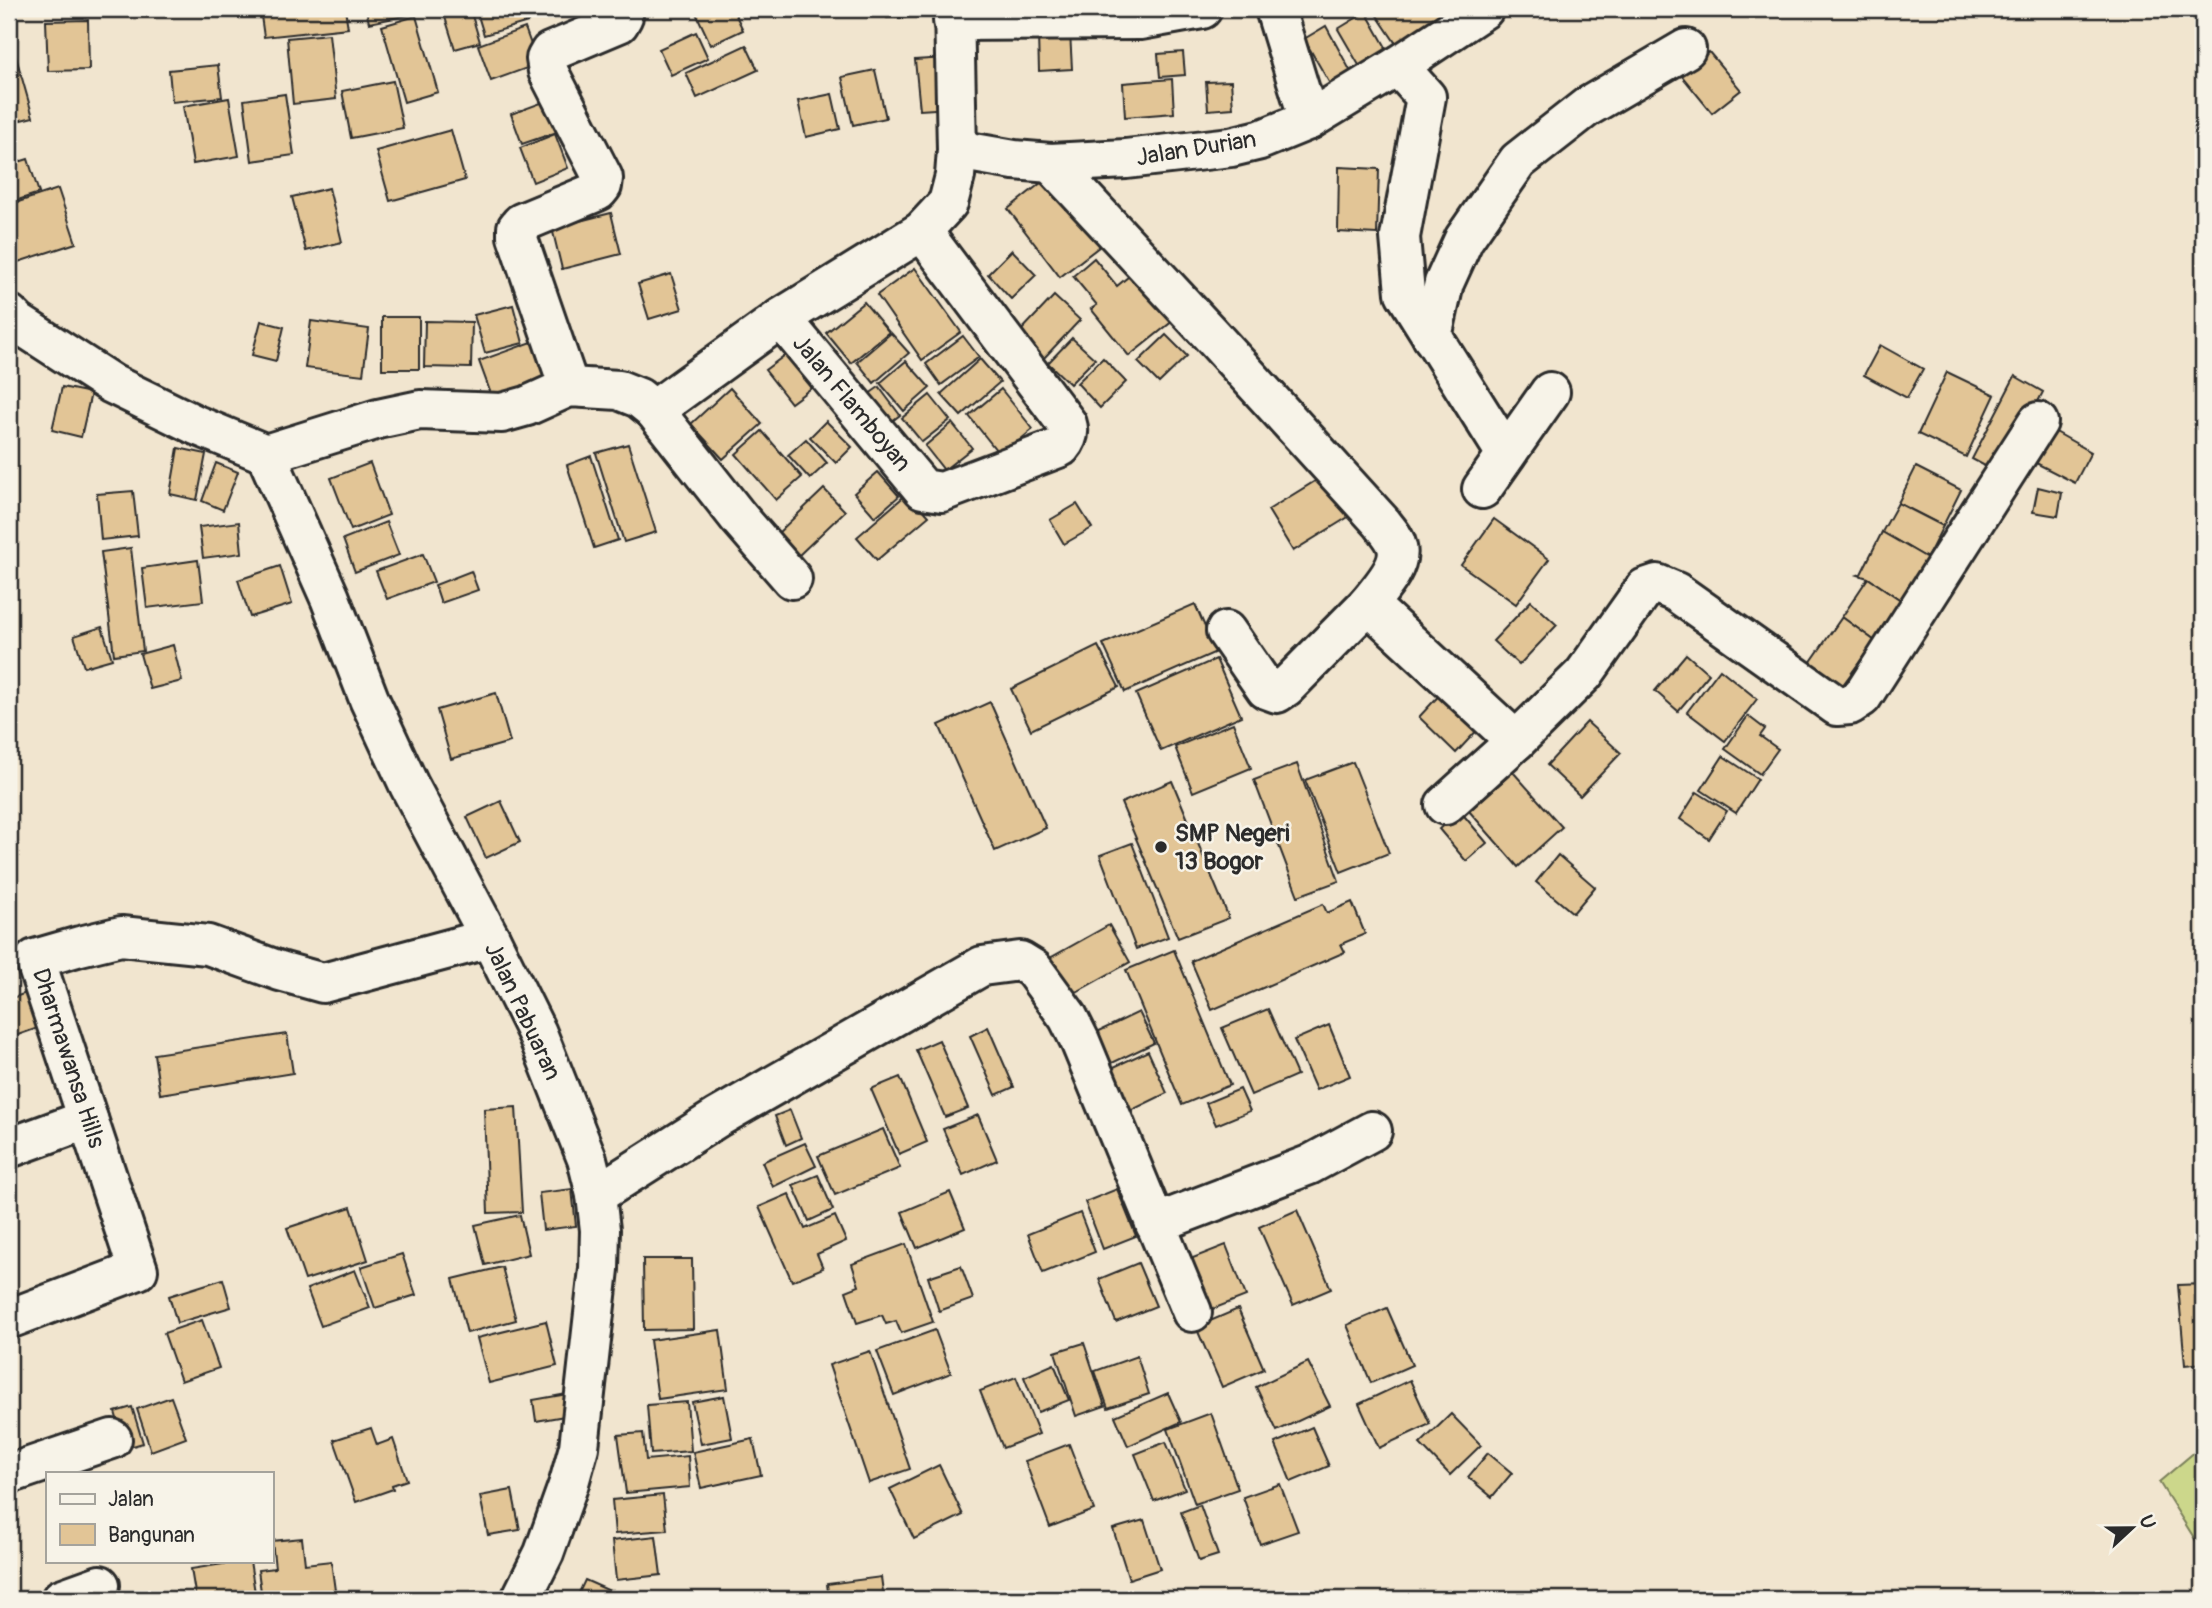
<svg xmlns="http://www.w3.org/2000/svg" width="2212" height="1608" viewBox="0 0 2212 1608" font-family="Pangolin,sans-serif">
<rect width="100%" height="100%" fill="#f1e5cf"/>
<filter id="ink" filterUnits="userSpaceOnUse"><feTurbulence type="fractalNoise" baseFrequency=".0143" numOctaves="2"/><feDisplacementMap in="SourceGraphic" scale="14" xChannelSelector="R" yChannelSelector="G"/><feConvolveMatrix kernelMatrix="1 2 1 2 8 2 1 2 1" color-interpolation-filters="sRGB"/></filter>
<g filter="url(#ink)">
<!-- green -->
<polygon fill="#ccd78b" stroke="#7c815b" stroke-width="2" points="2203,1445 2203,1552 2159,1482"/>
<!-- building -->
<g fill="#e2c596" stroke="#2b2b2b" stroke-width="2">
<polygon points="260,9 345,9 348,28 264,37"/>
<polygon points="366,9 407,9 409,15 369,23"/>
<polygon points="462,9 470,9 480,42 455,49 444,14"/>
<polygon points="476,9 524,9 528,22 484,35"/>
<polygon points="694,9 733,9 743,30 711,45"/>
<polygon points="887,9 921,9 921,17 887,18"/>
<polygon points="1383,9 1476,9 1405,57 1376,14"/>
<polygon points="1366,12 1388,51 1360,67 1338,29"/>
<polygon points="416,16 438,92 404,102 382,26"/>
<polygon points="88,20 89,70 48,71 46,21"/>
<polygon points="1326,26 1351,72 1330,84 1304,39"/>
<polygon points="525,28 538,64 491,81 478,45"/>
<polygon points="696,32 708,58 671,75 659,49"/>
<polygon points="1070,32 1072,69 1039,71 1038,34"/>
<polygon points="329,34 336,99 293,104 287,38"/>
<polygon points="746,45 758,70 697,98 686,73"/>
<polygon points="1183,52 1185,75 1160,77 1158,54"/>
<polygon points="1709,52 1741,90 1712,113 1681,75"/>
<polygon points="16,57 33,117 9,123 9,59"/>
<polygon points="946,58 950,108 920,110 915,60"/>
<polygon points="218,65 222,97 172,102 169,70"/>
<polygon points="875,70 886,118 853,125 842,77"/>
<polygon points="1172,79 1174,113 1125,117 1123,83"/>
<polygon points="393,81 403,128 351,138 342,91"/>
<polygon points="1231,81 1233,108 1208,110 1206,82"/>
<polygon points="285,94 294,155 252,161 244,100"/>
<polygon points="832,94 840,129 806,137 798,101"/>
<polygon points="229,98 239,156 193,164 183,106"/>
<polygon points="549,100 560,131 522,144 511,114"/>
<polygon points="451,130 465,180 390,201 376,151"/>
<polygon points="555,134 568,168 533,182 520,148"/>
<polygon points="28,159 39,193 9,203 9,165"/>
<polygon points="1339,167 1379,169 1377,234 1338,232"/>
<polygon points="1051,175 1104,243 1060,277 1008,209"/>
<polygon points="329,188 342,242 306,251 292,197"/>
<polygon points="58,189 76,243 12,264 9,256 9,205"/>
<polygon points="611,213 621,254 562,269 552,228"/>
<polygon points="1012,250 1036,275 1011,299 988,274"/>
<polygon points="1094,258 1117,286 1134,272 1174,320 1129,356 1091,309 1097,305 1073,276"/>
<polygon points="915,268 961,332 922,360 877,295"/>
<polygon points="671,274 682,309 649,319 638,284"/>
<polygon points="1054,296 1080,320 1043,359 1018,334"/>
<polygon points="864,302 889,332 851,363 826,333"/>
<polygon points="513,305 523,343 485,353 474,315"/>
<rect x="382" y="317" width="37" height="52"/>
<polygon points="261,321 284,327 276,361 252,355"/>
<polygon points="311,321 369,329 363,375 305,368"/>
<polygon points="425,321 472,322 471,368 424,367"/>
<polygon points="891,333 909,353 874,383 857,362"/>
<polygon points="1166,335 1187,356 1159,383 1138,362"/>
<polygon points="963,336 979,357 941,385 926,364"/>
<polygon points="1072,338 1095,359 1070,384 1048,363"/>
<polygon points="532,342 548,386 495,405 479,361"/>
<polygon points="1880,345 1923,369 1907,398 1864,375"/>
<polygon points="788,353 814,386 791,403 765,370"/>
<polygon points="1103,358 1126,382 1100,408 1077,383"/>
<polygon points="980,359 1000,382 961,416 941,394"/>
<polygon points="906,361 930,388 904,411 880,383"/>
<polygon points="1947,372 1995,395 1966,457 1918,434"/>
<polygon points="2015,376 2043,392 2000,474 1972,459"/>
<polygon points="62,387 91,393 81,437 52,430"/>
<polygon points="879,387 900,415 880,430 859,401"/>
<polygon points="730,388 762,424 723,459 691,424"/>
<polygon points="1001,389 1033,429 1001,456 969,416"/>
<polygon points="930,395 950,420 922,442 902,418"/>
<polygon points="826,421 852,447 836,463 810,437"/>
<polygon points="952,423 972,448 944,470 925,446"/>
<polygon points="762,431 802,477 776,500 736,454"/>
<polygon points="2054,431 2091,452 2075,483 2036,463"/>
<polygon points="806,439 827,463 810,479 788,455"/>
<polygon points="628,444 656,532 624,542 596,453"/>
<polygon points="178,448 206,454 197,500 170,494"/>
<polygon points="591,456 618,540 594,548 567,465"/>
<polygon points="216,463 238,472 223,510 202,501"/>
<polygon points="370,463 389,515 351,530 331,478"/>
<polygon points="1916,467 1961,490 1943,526 1898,503"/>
<polygon points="878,472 899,496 875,517 854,493"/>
<polygon points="1325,475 1350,516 1293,551 1268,510"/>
<polygon points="2038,487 2062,493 2058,516 2033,512"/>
<polygon points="824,489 845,511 797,557 776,535"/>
<polygon points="133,491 138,536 101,540 97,494"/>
<polygon points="908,493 929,516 877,560 857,537"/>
<polygon points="1898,503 1943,526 1927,558 1882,532"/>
<polygon points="1077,504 1092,528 1064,544 1050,520"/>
<polygon points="1494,519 1549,559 1516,604 1461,565"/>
<polygon points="239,522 242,553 203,558 199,527"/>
<polygon points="386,522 399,555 355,572 343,539"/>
<polygon points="1882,532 1927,558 1902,601 1868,578 1858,575 1861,574"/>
<polygon points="131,548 143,651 114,655 101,552"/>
<polygon points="423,554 434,582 387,599 376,571"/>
<polygon points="198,560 203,601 147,608 142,568"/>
<polygon points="280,566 292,604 250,617 238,580"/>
<polygon points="471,571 478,590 441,603 435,585"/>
<polygon points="1868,578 1902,601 1875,641 1842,617"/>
<polygon points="1531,601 1557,625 1519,665 1493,641"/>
<polygon points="1195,604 1216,652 1125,692 1103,644"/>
<polygon points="1842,617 1875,641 1842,686 1810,663"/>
<polygon points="102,627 112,659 84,667 74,636"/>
<polygon points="173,645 182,681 150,689 140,654"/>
<polygon points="1098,646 1119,687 1031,730 1011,689"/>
<polygon points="1686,654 1709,674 1678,711 1655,691"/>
<polygon points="1216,659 1241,716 1161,751 1136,694"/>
<polygon points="1720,669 1757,699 1725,741 1687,712"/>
<polygon points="1445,689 1482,725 1456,753 1419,717"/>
<polygon points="496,693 510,742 451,759 437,710"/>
<polygon points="990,702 1046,828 995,851 939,725"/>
<polygon points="1748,716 1765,729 1760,736 1778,749 1760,774 1725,749"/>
<polygon points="1587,722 1621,753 1580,796 1547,765"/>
<polygon points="1233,723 1251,768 1193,792 1175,747"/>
<polygon points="1723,756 1758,779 1736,813 1701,790"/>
<polygon points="1353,762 1389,853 1341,872 1305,780"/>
<polygon points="1297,764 1339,881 1298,896 1254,780"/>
<polygon points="1513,772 1562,827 1518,867 1469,811"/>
<polygon points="1172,781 1229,918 1178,938 1121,803"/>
<polygon points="1697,792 1727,811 1709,839 1680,819"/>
<polygon points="501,801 520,842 486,858 467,817"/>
<polygon points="1460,811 1487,843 1466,861 1439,829"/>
<polygon points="1132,843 1168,937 1136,949 1100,855"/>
<polygon points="1558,855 1595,887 1573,913 1536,882"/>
<polygon points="1352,902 1365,934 1341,944 1345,952 1212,1010 1191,961 1323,904 1327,913"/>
<polygon points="1109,925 1130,962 1064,999 1043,962"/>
<polygon points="1174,950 1230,1085 1182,1105 1126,970"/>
<polygon points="29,992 41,1027 9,1038 9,999"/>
<polygon points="1268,1009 1297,1075 1251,1095 1222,1028"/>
<polygon points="1139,1012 1154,1043 1108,1065 1093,1034"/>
<polygon points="1329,1025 1350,1076 1316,1090 1294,1040"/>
<polygon points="988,1027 1014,1087 996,1095 970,1036"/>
<polygon points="287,1034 293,1073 160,1094 154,1054"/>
<polygon points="939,1040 968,1108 945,1117 916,1050"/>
<polygon points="1148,1051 1167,1093 1122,1115 1103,1072"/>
<polygon points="900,1077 927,1142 899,1154 871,1089"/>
<polygon points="1240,1089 1250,1111 1216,1125 1206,1103"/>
<polygon points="516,1107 522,1212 488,1213 484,1109"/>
<polygon points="790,1110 801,1138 786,1145 775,1116"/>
<polygon points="978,1115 997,1160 963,1175 943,1129"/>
<polygon points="883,1129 900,1168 835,1195 818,1156"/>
<polygon points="805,1143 816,1166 773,1187 762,1162"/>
<polygon points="818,1175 833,1210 809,1221 793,1185"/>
<polygon points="572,1189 576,1226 543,1230 539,1193"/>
<polygon points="1117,1189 1136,1236 1103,1249 1085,1202"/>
<polygon points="950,1192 965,1228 917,1248 902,1212"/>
<polygon points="789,1194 805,1229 835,1216 846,1241 817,1254 823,1268 792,1281 759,1207"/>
<polygon points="351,1207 368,1260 305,1280 287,1228"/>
<polygon points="1297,1210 1331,1289 1293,1305 1259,1227"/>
<polygon points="1080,1213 1095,1252 1043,1273 1028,1234"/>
<polygon points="520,1215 529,1254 485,1265 475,1225"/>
<polygon points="906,1244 933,1322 901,1333 896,1321 886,1324 882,1315 857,1323 846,1291 859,1286 852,1264"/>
<polygon points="1226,1245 1246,1296 1200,1314 1180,1263"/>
<polygon points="402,1254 416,1295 375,1308 361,1267"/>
<polygon points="643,1259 692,1259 693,1329 644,1330"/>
<polygon points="1138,1263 1156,1306 1116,1322 1099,1279"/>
<polygon points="961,1266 973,1299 939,1311 928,1277"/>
<polygon points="502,1267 516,1320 467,1333 453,1279"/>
<polygon points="355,1270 370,1308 321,1326 307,1289"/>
<polygon points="223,1279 231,1307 177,1323 169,1296"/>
<polygon points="2203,1284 2203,1363 2185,1365 2178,1285"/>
<polygon points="1387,1308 1412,1365 1371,1383 1347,1325"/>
<polygon points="1238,1309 1264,1369 1222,1387 1196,1327"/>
<polygon points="202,1320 219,1368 181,1381 164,1333"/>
<polygon points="546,1321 557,1366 489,1383 477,1338"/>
<polygon points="720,1330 728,1389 658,1399 650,1340"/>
<polygon points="935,1330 951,1373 894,1395 877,1351"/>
<polygon points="1084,1343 1105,1406 1076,1416 1055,1352"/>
<polygon points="870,1351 910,1469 869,1483 829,1365"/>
<polygon points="1137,1356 1149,1394 1108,1408 1095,1371"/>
<polygon points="1308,1362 1330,1406 1277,1431 1256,1387"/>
<polygon points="1054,1364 1069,1400 1038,1412 1024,1377"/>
<polygon points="1016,1377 1039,1434 1003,1448 980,1391"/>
<polygon points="1410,1380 1430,1424 1379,1448 1359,1404"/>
<polygon points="573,1393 576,1414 536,1421 533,1400"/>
<polygon points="1168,1393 1181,1422 1128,1446 1115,1416"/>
<polygon points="724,1396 732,1438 701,1444 692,1402"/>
<polygon points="171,1397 186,1438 151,1451 137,1409"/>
<polygon points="687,1402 691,1451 651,1454 647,1405"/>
<polygon points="132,1407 143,1443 126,1448 115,1412"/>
<polygon points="1211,1413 1238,1489 1195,1504 1168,1429"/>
<polygon points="1451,1414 1481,1445 1450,1475 1420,1444"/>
<polygon points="1312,1427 1329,1466 1291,1482 1275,1443"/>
<polygon points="371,1428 377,1445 393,1439 407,1480 392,1485 393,1489 356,1502 334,1440"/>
<polygon points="643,1433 646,1460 688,1456 690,1487 626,1493 618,1435"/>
<polygon points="753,1439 761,1475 701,1488 693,1452"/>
<polygon points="1166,1442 1185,1489 1154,1501 1135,1454"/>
<polygon points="1069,1444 1094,1510 1050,1527 1025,1461"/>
<polygon points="1488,1453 1512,1473 1492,1497 1468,1477"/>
<polygon points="939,1465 963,1515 914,1539 890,1489"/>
<polygon points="1280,1484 1298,1531 1260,1544 1243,1497"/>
<polygon points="512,1490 520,1530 488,1535 480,1496"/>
<polygon points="663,1495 667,1530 615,1534 612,1500"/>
<polygon points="1200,1505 1218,1555 1199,1561 1181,1512"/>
<polygon points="1144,1520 1160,1569 1129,1579 1113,1529"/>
<polygon points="656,1536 661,1575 616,1580 612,1541"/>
<polygon points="302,1538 305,1564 331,1561 336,1598 262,1599 258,1570 275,1568 272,1541"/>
<polygon points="242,1561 250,1561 256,1599 196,1599 191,1569"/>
<polygon points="881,1577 884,1599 829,1599 827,1584"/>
<polygon points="585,1580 619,1595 617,1599 576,1599"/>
</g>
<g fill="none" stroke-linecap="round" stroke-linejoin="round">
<!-- minor casing -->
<g stroke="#2b2b2b" stroke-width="44">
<g id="minor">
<polyline points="1275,9 1309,120"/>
<polyline points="953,21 1140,20 1202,9"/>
<polyline points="1398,66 1426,97 1400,237 1405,293 1506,454"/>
<polyline points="957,150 1014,160 1051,163 1126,159 1231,147 1260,140 1309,120 1398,66 1484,9"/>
<path d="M1051,163l161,173 170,187c6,8 13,15 15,24 5,19 -18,43 -29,57l148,137 68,-67 61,-86 12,-4 19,8 161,114 13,-1 12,-8 176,-275"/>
<polyline points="9,314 18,323 112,384 196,425 266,454 378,419 420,410 502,413 527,406 569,387 619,390 639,398 654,410 781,318 922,231 948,203 955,176 957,150 954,9"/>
<path d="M781,318l142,171 19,3 119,-45c6,-7 9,-14 6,-23l-145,-193"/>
<polyline points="1432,337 1444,283 1464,239 1518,161 1587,107 1686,49"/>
<polyline points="569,387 517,236 517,228 521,223 598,191 602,186 603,178 548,71 546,59 550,52 619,23 623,16 622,9"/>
<polyline points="654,410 739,518 792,579"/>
<polyline points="266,454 330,598 369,699 409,785 490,938 537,1033 587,1159 596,1195 600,1230 599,1269 579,1447 569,1483 544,1553 521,1599"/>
<polyline points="1482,489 1550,392"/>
<polyline points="1226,631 1266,689 1277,693 1286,687 1368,604"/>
<polyline points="1445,805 1516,741"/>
<polyline points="9,1148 88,1119"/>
<polyline points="596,1195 717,1118 982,966 1020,961 1033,969 1068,1017 1080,1041 1192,1312"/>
<polyline points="1155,1224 1309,1165 1372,1131"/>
<polyline points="9,1319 138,1270 35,959 80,946 121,936 208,945 280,971 323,983 490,938"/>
<polyline points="9,1474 112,1439"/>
<polyline points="61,1599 100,1585"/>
</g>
</g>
<!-- minor -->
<use href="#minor" stroke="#f7f3e8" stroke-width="38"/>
</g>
</g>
<!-- markers -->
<circle fill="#2b2b2b" stroke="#f7f3e8" stroke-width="2.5" cx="1161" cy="847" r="7"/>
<g text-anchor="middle" stroke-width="5" stroke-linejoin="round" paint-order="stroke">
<!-- street labels -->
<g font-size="24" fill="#2b2b2b" stroke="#f7f3e8">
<text transform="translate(1196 148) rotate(-9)" y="8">Jalan Durian</text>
<text transform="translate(852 403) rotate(50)" y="8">Jalan Flamboyan</text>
<text transform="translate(523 1011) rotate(65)" y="8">Jalan Pabuaran</text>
<text transform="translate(69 1058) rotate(72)" y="8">Dharmawansa Hills</text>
</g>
<!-- poi labels -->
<g font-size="24" font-weight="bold" fill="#2b2b2b" stroke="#f7f3e8" text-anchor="start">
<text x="1175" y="841">SMP Negeri<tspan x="1175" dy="28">13 Bogor</tspan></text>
</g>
</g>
<!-- margin -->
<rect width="2212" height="1608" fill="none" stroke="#f7f3e8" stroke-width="35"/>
<rect x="18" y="18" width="2177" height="1573" fill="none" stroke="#2b2b2b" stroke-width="2.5" filter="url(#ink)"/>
<!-- legend -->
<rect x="46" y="1472" width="228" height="91" fill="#f7f3e8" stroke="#a5a39c" stroke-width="2"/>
<rect x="60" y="1494" width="35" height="10" fill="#f7f3e8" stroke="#a5a39c" stroke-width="2"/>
<text x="108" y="1506" font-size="21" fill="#2b2b2b">Jalan</text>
<rect x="60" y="1524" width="35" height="21" fill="#e2c596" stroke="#a5a39c" stroke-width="2"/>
<text x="108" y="1542" font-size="21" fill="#2b2b2b">Bangunan</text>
<!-- north arrow -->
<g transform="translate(2132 1528) rotate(68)" stroke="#f7f3e8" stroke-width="5" paint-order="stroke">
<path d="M0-5L12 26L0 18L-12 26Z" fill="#2b2b2b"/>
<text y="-10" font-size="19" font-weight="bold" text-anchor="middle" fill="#2b2b2b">U</text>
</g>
</svg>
